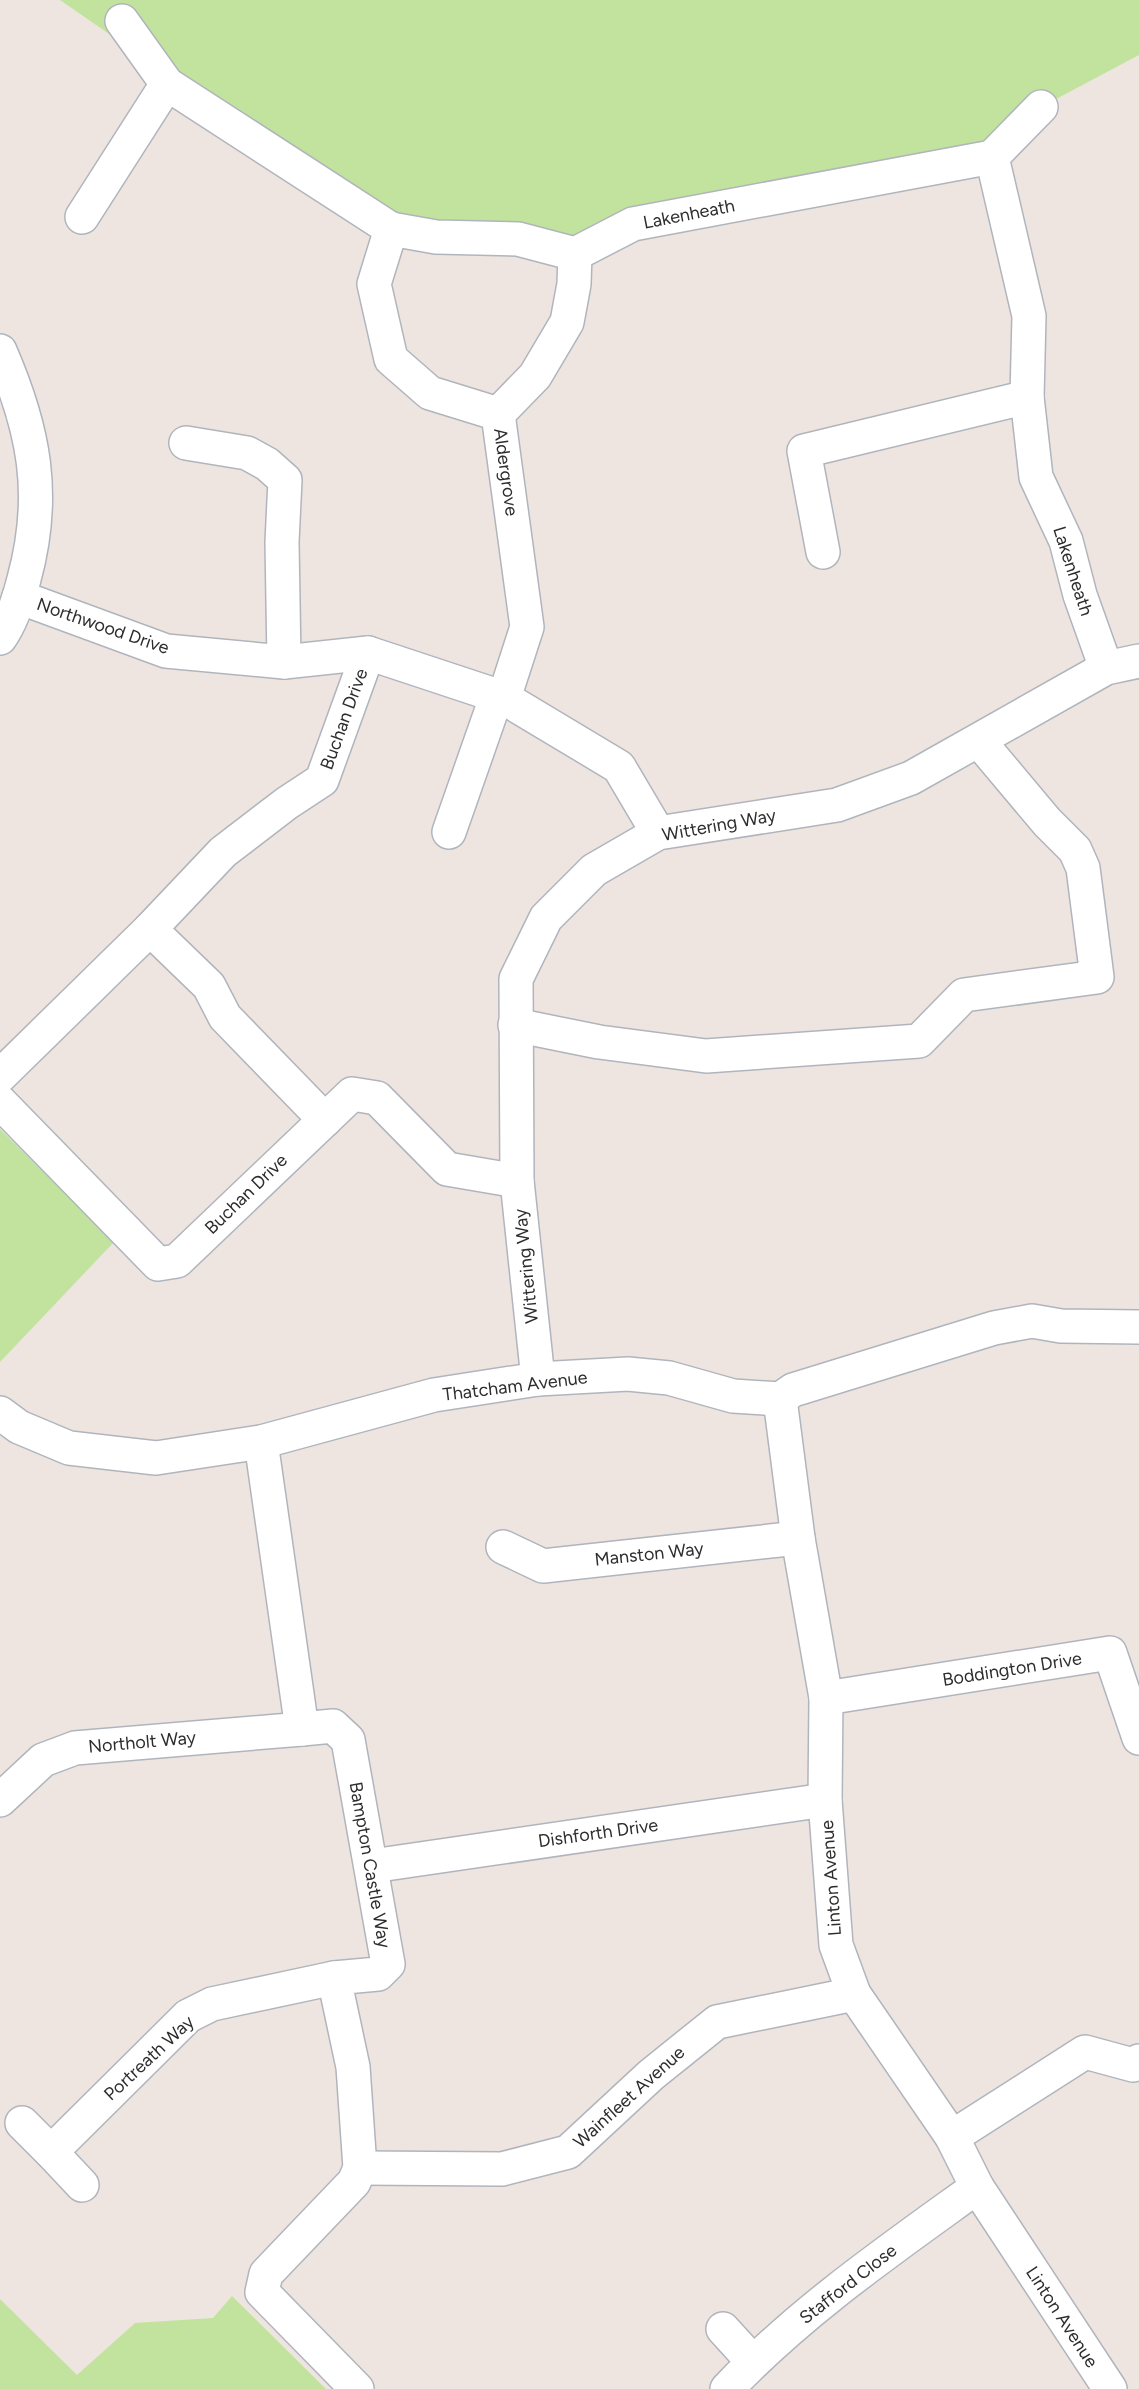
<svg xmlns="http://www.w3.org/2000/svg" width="1139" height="2389" viewBox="0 0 1139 2389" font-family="Figtree,sans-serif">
<rect width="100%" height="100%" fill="#eee5e0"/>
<!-- green -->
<g fill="#c2e39d">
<polygon points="60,0 1139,0 1139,55 1041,107 992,157 575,254 391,229"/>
<polygon points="0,1129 114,1242 0,1362"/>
<polygon points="232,2296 326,2389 0,2389 0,2299 77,2375 135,2323 213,2318"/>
</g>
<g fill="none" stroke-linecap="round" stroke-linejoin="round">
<!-- minor casing -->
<g stroke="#b0b5bd" stroke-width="36">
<g id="minor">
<polyline points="122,21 167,84 391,229 374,284 391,359 430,393 498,414 527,627 504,698 619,767 658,833"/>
<polyline points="992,157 1029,316 1027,397 1036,477 1066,541 1080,595 1106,668"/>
<polyline points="82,217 167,84"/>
<polyline points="391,229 436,237 518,239 575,254 633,224 992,157 1041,107"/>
<path d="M0,351c34,78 47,144 24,228 -5,20 -12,42 -24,59"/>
<polyline points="498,414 535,376 567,322 574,284 575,254"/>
<polyline points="186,443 247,453 267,464 285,480 282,542 284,662"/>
<polyline points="823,552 804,451 1027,397"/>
<polyline points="19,597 166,651 284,662 368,653 504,698"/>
<polyline points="449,832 497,695"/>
<polyline points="150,929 209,986 225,1017 325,1120"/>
<polyline points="515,1025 599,1042 706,1056 919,1041 964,995 1097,977 1083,868 1075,850 1047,822 979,741"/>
<polyline points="0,1076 150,929 223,852 287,803 322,780 368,653"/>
<polyline points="0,1102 158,1264 177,1261 352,1094 377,1098 447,1169 517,1181"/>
<polyline points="538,1379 517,1181 516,979 546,918 594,870 658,833 837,805 911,778 1106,668 1139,661"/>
<polyline points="780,1399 798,1538 826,1698 825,1800 836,1945 854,1994 952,2137 977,2187 1110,2389"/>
<polyline points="0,1413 19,1427 69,1448 156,1458 261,1442 434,1395 538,1379 628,1374 669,1378 733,1396 780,1399 793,1390 994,1328 1032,1321 1061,1326 1139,1327"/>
<polyline points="261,1442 302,1729 333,1726 348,1740 388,1964 378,1974 334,1978 353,2067 360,2168 354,2182 266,2274 262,2292 357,2389"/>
<polyline points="503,1547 543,1566 798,1538"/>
<polyline points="826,1698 1110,1653 1139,1738"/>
<polyline points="0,1800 43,1760 75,1748 302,1729"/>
<polyline points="372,1866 825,1800"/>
<polyline points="22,2123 51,2152 188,2016 212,2004 334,1978"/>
<polyline points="952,2137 1085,2052 1133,2065 1139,2061"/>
<polyline points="51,2152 82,2185"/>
<polyline points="360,2168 502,2169 568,2152 651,2075 717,2022 854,1994"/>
<polyline points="723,2329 753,2362"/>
<path d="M727,2389c74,-78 163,-139 250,-202"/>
</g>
</g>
<!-- minor -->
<use href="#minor" stroke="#fff" stroke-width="33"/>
</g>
<g text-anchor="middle" stroke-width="6" stroke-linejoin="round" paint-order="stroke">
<!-- street labels -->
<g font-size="18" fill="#2d2d2d" stroke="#fff">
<text transform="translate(689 214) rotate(-11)" y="6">Lakenheath</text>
<text transform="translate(506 472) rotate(82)" y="6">Aldergrove</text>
<text transform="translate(1073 571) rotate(72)" y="6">Lakenheath</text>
<text transform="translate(103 626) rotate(19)" y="6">Northwood Drive</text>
<text transform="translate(344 719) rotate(-70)" y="6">Buchan Drive</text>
<text transform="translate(719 825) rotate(-10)" y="6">Wittering Way</text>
<text transform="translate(246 1194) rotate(-44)" y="6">Buchan Drive</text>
<text transform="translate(526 1266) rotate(-96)" y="6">Wittering Way</text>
<text transform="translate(515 1386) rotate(-7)" y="6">Thatcham Avenue</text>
<text transform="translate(649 1554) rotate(-6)" y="6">Manston Way</text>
<text transform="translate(1012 1669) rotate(-9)" y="6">Boddington Drive</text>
<text transform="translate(142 1742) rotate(-5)" y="6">Northolt Way</text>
<text transform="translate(598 1833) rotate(-8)" y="6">Dishforth Drive</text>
<text transform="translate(370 1865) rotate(80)" y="6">Bampton Castle Way</text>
<text transform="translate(831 1878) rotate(-94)" y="6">Linton Avenue</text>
<text transform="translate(149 2058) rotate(-43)" y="6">Portreath Way</text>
<text transform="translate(629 2097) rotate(-42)" y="6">Wainfleet Avenue</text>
<text transform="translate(848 2284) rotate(-38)" y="6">Stafford Close</text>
<text transform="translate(1062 2317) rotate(57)" y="6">Linton Avenue</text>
</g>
</g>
</svg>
